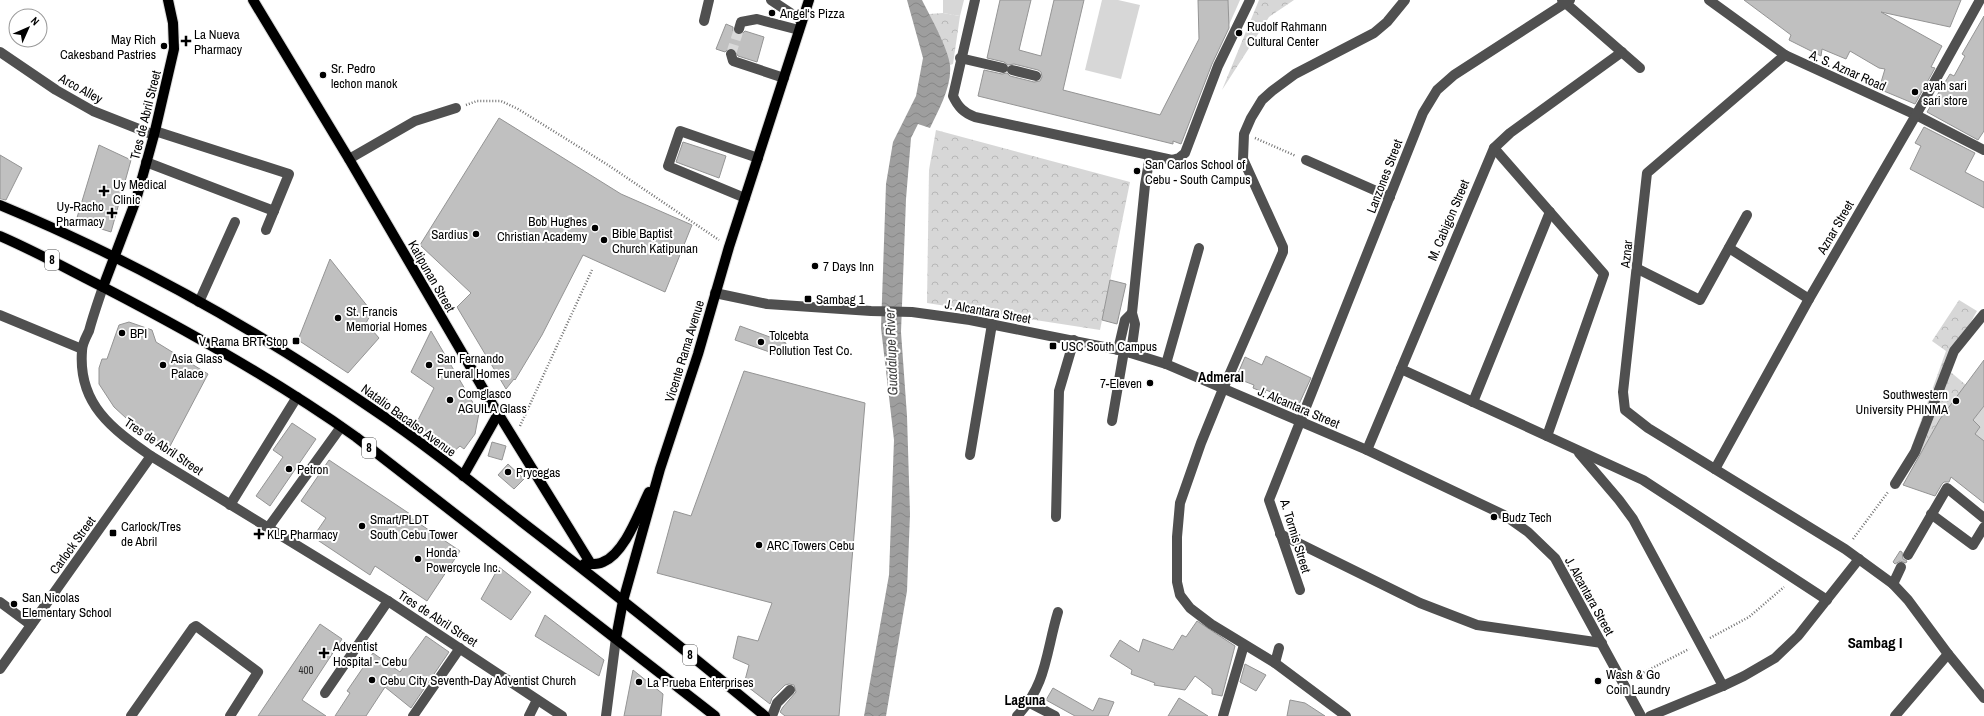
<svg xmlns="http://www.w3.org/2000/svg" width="1984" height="716" viewBox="0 0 1984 716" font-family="'Archivo Narrow',sans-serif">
<defs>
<pattern id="forest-crowns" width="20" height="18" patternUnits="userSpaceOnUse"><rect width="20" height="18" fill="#d7d7d7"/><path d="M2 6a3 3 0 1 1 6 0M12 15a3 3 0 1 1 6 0" fill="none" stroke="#b7b7b7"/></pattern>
<pattern id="water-waves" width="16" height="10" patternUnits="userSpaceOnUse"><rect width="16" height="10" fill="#9e9e9e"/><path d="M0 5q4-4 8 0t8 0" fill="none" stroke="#868686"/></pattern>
</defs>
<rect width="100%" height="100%" fill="#fff"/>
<!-- green -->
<g fill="#d7d7d7">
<polygon points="943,0 964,0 960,16 943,13"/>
<polygon points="1102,0 1118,0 1140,5 1121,79 1085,70"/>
<polygon points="1228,0 1240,0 1229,25"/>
<polygon points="1984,406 1984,441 1971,439 1980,427 1973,420"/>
</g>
<!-- forest -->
<g fill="url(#forest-crowns)">
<polygon points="1259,0 1294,0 1269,17 1222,90"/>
<polygon points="943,13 960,16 953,64 950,65 937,31 929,14"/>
<polygon points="936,130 1130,182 1100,330 927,303 929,170"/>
<polygon points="1959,300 1977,311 1954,351 1947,369 1966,385 1940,419 1920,454 1910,451 1946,351 1932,341"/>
</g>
<!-- water -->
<path fill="url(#water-waves)" d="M907,0h15c8,16 26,48 28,65 2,22 -11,44 -20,63l-12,-4 -7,14 -5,61 -5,133 6,84 3,98 -3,77 -21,125h-22l25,-141 5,-135 -13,-112 5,-144 7,-42 23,-46 7,-38z"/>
<!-- building -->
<g fill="#c0c0c0" stroke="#949494">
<polygon points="1000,0 1031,0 1019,50 1041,56 1054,0 1084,0 1063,90 1160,115 1199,39 1198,0 1228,0 1229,28 1212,64 1181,144 1173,141 1173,144 978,96 984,70 1002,74 1007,73 1010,76 1034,82 1040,81 1042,77 1041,72 1038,70 1014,64 1008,65 1004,62 987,58"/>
<polygon points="1744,0 1961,0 1950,27 1881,12 1942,46 1931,67 1935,68 1915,104 1879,89 1885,69 1879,68 1850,51 1846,59 1822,49 1821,56 1789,40 1791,35"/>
<polygon points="1984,16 1984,131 1978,140 1927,112 1950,74 1954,76 1965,56 1962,54"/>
<polygon points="726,24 733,27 733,31 737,35 741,35 745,31 764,37 757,62 738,56 733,48 729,48 725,52 716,49"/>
<polygon points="499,118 621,194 692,225 665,292 583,255 542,335 515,380 514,379 506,389 457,307 471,293 420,245"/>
<polygon points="1924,127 1975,153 1965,172 1984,182 1984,208 1910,169 1921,146 1915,143"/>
<polygon points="683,142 726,156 719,178 676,162"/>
<polygon points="99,145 131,160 111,232 76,221"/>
<polygon points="0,155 22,168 6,200 0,199"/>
<polygon points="330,259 372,312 366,323 379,338 348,373 298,340"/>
<polygon points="1110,280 1126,284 1117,324 1102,320"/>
<polygon points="129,322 152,330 156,342 208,374 169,448 138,429 114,407 99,384 99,368 102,359 107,359 119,325"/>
<polygon points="740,326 786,343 781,356 735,340"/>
<polygon points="431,331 479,413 475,434 464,449 460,446 453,452 416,424 434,388 411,372"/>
<polygon points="1266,356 1311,378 1299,404 1266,390 1265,393 1253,388 1254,385 1236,378 1245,357 1262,365"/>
<polygon points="1984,360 1984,406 1973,420 1980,427 1975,434 1984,441 1984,503 1951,477 1949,482 1944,482 1942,484 1935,496 1903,485 1940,419"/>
<polygon points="744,371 865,403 839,716 785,716 780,712 783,707 796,692 794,685 789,684 785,685 772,698 770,704 744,684 749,665 733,658 738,636 758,641 772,603 657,573 674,511 691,516"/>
<polygon points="292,423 316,439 270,506 256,496 283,457 273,450"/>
<polygon points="492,442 506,446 502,460 488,456"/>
<polygon points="329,460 410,514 408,516 460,551 427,601 375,566 370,575 313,537 326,518 301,501"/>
<polygon points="508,464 524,479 514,489 498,475"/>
<polygon points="1900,551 1902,552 1903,559 1907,561 1906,563 1900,561 1895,564 1893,562"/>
<polygon points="499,567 531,592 511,620 481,599"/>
<polygon points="545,615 604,660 599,676 535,636"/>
<polygon points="1197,621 1235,646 1222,696 1212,694 1212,689 1195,676 1185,690 1154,685 1155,683 1131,674 1132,670 1110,656 1120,640 1139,652 1143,639 1173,650 1182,635 1186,637"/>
<polygon points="320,624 342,639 302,700 326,716 258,716"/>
<polygon points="426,636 449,652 411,708 385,687 366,716 335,716 350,693 347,691 373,653 400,672"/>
<polygon points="1245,664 1266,675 1256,691 1240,682"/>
<polygon points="633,670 663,694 661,716 624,716"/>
<polygon points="1053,688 1093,711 1099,698 1114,702 1108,716 1075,716 1046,700"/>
<polygon points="1179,698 1208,716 1168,716"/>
<polygon points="1290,700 1305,703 1325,716 1287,716"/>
</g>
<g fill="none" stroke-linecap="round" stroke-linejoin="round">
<!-- minor-tunnel -->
<polyline stroke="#d9d9d9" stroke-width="10" stroke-dasharray="10 5" stroke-linecap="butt" points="731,54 739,29"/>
<!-- major casing -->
<g stroke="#dbdbdb" stroke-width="12">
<g id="major">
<polyline points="253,0 349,159 488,397 591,564"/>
<path d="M0,205c131,54 257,125 374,205 51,34 100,74 148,112 82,63 163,128 243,194"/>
<path d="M0,236c35,15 69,34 103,51 87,45 173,93 253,150l359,279"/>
<polyline points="103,287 136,200 154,135 174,49 173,23 168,0"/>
<polyline points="463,476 498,414"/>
<path d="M584,564c7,0 13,1 19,-2 22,-9 36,-50 46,-70"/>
<polyline points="616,638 623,601 660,469 698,354 729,247 809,0"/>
</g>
</g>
<!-- path -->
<g stroke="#727272" stroke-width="2.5" stroke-dasharray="1 2" stroke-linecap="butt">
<polyline points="466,105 477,101 501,101 518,109 608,165 719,240"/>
<polyline points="1255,138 1296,156"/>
<polyline points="520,426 592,270"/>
<polyline points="1853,539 1888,492"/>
<polyline points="1710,638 1749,617 1784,587"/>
<polyline points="1633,678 1689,649"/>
</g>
<!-- minor -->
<g stroke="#505050" stroke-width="10">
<polyline points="771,0 801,20"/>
<path d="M975,0l-22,96c5,11 11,17 22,21l197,43 7,-2 6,-5 33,-87 32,-66"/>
<polyline points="1562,0 1640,68"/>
<polyline points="1709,0 1785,55 1916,115 1984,150"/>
<polyline points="704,21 709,0"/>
<polyline points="739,29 741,22 757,19 799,30"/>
<polyline points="0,52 56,90 93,111 154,135"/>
<polyline points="731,54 733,61 784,78"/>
<polyline points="1785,55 1647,173 1623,392 1625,410 1648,428 1845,549 1893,584 1908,600 1948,654 1984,698"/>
<polyline points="960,58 1003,68"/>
<polyline points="1012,70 1036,76"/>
<polyline points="155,131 289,174 266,230"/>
<polyline points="1494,148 1604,274 1547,436"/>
<polyline points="349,159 415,121 456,108"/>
<polyline points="1306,160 1390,197"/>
<polyline points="146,162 274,211"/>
<polyline points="745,198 668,166 680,131 758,158"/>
<polyline points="1729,248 1809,299"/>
<polyline points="1638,269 1700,300 1747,215"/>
<path d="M103,287c-5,15 -10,29 -14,44 -3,6 -7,13 -7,20 -4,53 30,78 69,105l237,145 174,115"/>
<polyline points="715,293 767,304 871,311 912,312 970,320 1124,351 1166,364 1367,450 1504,515 1528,532 1555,558 1641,716"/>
<polyline points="199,302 235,222"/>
<polyline points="0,315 82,349"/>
<polyline points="1118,350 1125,320 1132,313"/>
<polyline points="1131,353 1135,324 1132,313 1145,185 1150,156"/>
<polyline points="1166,364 1199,248"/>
<polyline points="1401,369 1643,480 1827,600"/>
<polyline points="1473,402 1550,212"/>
<polyline points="1112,421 1124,351"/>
<polyline points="1367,450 1494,148 1510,133 1622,52"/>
<polyline points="1579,453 1619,500 1633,519 1723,686"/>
<polyline points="970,455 992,324"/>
<polyline points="1715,469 1809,299 1916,115 1980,0"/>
<polyline points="1895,484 1915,452 1954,351 1984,314"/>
<polyline points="230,505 297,397"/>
<polyline points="1931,514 1973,545 1984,527"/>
<polyline points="1056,517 1059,391 1074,340"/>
<polyline points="268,528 341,427"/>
<polyline points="1280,534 1420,603 1477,625 1602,643"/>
<polyline points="1908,555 1947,488 1984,518"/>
<polyline points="1893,584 1901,567"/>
<polyline points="1300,590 1269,500 1423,113 1437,90 1454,75 1570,0"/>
<polyline points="0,602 31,625"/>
<polyline points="1275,663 1279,648"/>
<polyline points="0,669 151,456"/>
<polyline points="325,693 388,601"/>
<polyline points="1030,703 1055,716"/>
<polyline points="131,716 193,628 196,626 258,672 230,716"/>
<polyline points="413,716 460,648"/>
<polyline points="529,716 537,700"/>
<polyline points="606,716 616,638"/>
<polyline points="772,716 777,703 790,690"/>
<path d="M1017,716c30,-31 29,-65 41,-104"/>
<polyline points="1223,716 1244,645"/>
<polyline points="1346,716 1275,663 1211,624 1190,608 1180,595 1177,582 1177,537 1180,503 1201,443 1223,389 1283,252 1283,247 1243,159 1244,134 1251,118 1262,100 1272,91 1295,74 1374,33 1387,22 1405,0"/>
<polyline points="1650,716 1723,686 1744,676 1775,658 1798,636 1859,559"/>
<polyline points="1895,716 1948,654"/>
</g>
<!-- major -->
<use href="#major" stroke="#000" stroke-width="10"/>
</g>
<!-- markers -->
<g fill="#000" stroke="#fff" stroke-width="1.5">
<circle cx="772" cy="13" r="4"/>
<circle cx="1239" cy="33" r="4"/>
<path d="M184 35h4v4h4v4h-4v4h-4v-4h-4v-4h4z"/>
<circle cx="164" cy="46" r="4"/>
<circle cx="323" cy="75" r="4"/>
<circle cx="1915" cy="92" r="4"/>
<circle cx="1137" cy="171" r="4"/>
<path d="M102 185h4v4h4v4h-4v4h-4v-4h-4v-4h4z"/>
<path d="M110 207h4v4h4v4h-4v4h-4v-4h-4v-4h4z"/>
<circle cx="595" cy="228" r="4"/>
<circle cx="476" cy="234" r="4"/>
<circle cx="604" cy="240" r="4"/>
<circle cx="815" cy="266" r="4"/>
<rect x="804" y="295" width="8" height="8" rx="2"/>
<circle cx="338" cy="318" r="4"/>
<circle cx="122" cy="333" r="4"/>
<rect x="292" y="337" width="8" height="8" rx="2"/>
<circle cx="761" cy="342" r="4"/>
<rect x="1049" y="342" width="8" height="8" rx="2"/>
<circle cx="163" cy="365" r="4"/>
<circle cx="429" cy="365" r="4"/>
<circle cx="1150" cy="383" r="4"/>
<circle cx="450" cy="400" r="4"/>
<circle cx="1956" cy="401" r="4"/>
<circle cx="289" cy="469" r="4"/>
<circle cx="508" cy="472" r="4"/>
<circle cx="1494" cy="517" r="4"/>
<circle cx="362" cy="526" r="4"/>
<rect x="109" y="529" width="8" height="8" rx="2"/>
<path d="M257 528h4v4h4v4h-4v4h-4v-4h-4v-4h4z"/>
<circle cx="759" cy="545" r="4"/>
<circle cx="418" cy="559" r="4"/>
<circle cx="14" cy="604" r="4"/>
<path d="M322 647h4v4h4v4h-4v4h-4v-4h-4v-4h4z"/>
<circle cx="372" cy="680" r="4"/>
<circle cx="1598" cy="681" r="4"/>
<circle cx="639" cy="682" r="4"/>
</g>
<g text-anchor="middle" stroke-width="4" stroke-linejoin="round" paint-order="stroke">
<!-- number labels -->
<g font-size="11" fill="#303030">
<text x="306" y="674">400</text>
</g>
<!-- shield labels -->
<g fill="#fff" stroke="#4c4c4c" stroke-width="1">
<rect x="45" y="250" width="14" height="20" rx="3"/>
<rect x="362" y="438" width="14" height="20" rx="3"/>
<rect x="683" y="645" width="14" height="20" rx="3"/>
</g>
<g font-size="12" font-weight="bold" fill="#000">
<text x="52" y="264">8</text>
<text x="369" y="452">8</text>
<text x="690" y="659">8</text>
</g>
<!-- poi labels -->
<g font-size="13" fill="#000" stroke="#fff" text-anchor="start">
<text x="780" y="18">Angel‘s Pizza</text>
<text x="1247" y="31">Rudolf Rahmann<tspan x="1247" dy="15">Cultural Center</tspan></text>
<text x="194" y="39">La Nueva<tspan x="194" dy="15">Pharmacy</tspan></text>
<text x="156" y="44" text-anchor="end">May Rich<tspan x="156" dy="15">Cakesband Pastries</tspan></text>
<text x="331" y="73">Sr. Pedro<tspan x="331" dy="15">lechon manok</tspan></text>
<text x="1923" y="90">ayah sari<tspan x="1923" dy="15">sari store</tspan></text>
<text x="1145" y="169">San Carlos School of<tspan x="1145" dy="15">Cebu - South Campus</tspan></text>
<text x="113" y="189">Uy Medical<tspan x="113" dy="15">Clinic</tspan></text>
<text x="104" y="211" text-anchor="end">Uy-Racho<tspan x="104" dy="15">Pharmacy</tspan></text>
<text x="587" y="226" text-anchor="end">Bob Hughes<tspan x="587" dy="15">Christian Academy</tspan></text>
<text x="612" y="238">Bible Baptist<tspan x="612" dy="15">Church Katipunan</tspan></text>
<text x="468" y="239" text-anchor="end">Sardius</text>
<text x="823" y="271">7 Days Inn</text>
<text x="816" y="304">Sambag 1</text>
<text x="346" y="316">St. Francis<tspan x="346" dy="15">Memorial Homes</tspan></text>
<text x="130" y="338">BPI</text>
<text x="769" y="340">Tolcebta<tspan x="769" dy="15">Pollution Test Co.</tspan></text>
<text x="288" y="346" text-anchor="end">V. Rama BRT Stop</text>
<text x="1061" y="351">USC South Campus</text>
<text x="171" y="363">Asia Glass<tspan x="171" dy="15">Palace</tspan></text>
<text x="437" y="363">San Fernando<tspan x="437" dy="15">Funeral Homes</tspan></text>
<text x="1142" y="388" text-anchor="end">7-Eleven</text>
<text x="458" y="398">Comglasco<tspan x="458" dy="15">AGUILA Glass</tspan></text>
<text x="1948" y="399" text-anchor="end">Southwestern<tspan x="1948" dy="15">University PHINMA</tspan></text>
<text x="297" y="474">Petron</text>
<text x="516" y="477">Prycegas</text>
<text x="1502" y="522">Budz Tech</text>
<text x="370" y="524">Smart/PLDT<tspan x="370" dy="15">South Cebu Tower</tspan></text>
<text x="121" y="531">Carlock/Tres<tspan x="121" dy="15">de Abril</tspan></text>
<text x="267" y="539">KLP Pharmacy</text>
<text x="767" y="550">ARC Towers Cebu</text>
<text x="426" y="557">Honda<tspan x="426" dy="15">Powercycle Inc.</tspan></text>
<text x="22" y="602">San Nicolas<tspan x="22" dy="15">Elementary School</tspan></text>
<text x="333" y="651">Adventist<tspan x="333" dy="15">Hospital - Cebu</tspan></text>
<text x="1606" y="679">Wash &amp; Go<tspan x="1606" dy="15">Coin Laundry</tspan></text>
<text x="380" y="685">Cebu City Seventh-Day Adventist Church</text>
<text x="647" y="687">La Prueba Enterprises</text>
</g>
<!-- street labels -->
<g font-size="13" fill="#000" stroke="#fff">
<text transform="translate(1848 70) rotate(24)" y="5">A. S. Aznar Road</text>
<text transform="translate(81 88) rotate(29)" y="5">Arco Alley</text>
<text transform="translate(145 115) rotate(-76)" y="5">Tres de Abril Street</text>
<text transform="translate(1384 176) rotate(-69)" y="5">Lanzones Street</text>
<text transform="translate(1448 220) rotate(-67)" y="5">M. Cabigon Street</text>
<text transform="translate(1835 227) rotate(-60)" y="5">Aznar Street</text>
<text transform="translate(1626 254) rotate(-84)" y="5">Aznar</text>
<text transform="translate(432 276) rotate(60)" y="5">Katipunan Street</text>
<text transform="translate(988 311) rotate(10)" y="5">J. Alcantara Street</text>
<text transform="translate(684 351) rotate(-73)" y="5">Vicente Rama Avenue</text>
<text transform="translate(1299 407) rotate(23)" y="5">J. Alcantara Street</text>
<text transform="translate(409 420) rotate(36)" y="5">Natalio Bacalso Avenue</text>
<text transform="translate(164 446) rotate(34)" y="5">Tres de Abril Street</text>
<text transform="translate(1296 536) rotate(73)" y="5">A. Tormis Street</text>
<text transform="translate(72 545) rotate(-54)" y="5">Carlock Street</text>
<text transform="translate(1590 596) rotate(61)" y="5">J. Alcantara Street</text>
<text transform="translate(438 618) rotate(33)" y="5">Tres de Abril Street</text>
</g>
<!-- water labels -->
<g font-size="14" font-style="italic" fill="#3f3f3f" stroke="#fff">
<text transform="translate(891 352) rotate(-92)" y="5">Guadalupe River</text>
</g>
<!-- neighbourhood labels -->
<g font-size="14" font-weight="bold" fill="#000" stroke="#fff">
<text x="1221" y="382">Admeral</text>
<text x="1025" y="705">Laguna</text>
</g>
<!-- quarter labels -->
<g font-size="15" font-weight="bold" fill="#000" stroke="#fff">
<text x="1875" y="648">Sambag I</text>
</g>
</g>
<!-- north arrow -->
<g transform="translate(28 28) rotate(45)"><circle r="19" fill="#ffffff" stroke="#999999"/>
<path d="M0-3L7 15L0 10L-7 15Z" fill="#000000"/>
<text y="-6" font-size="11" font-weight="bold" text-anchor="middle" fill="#000000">N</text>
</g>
</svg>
